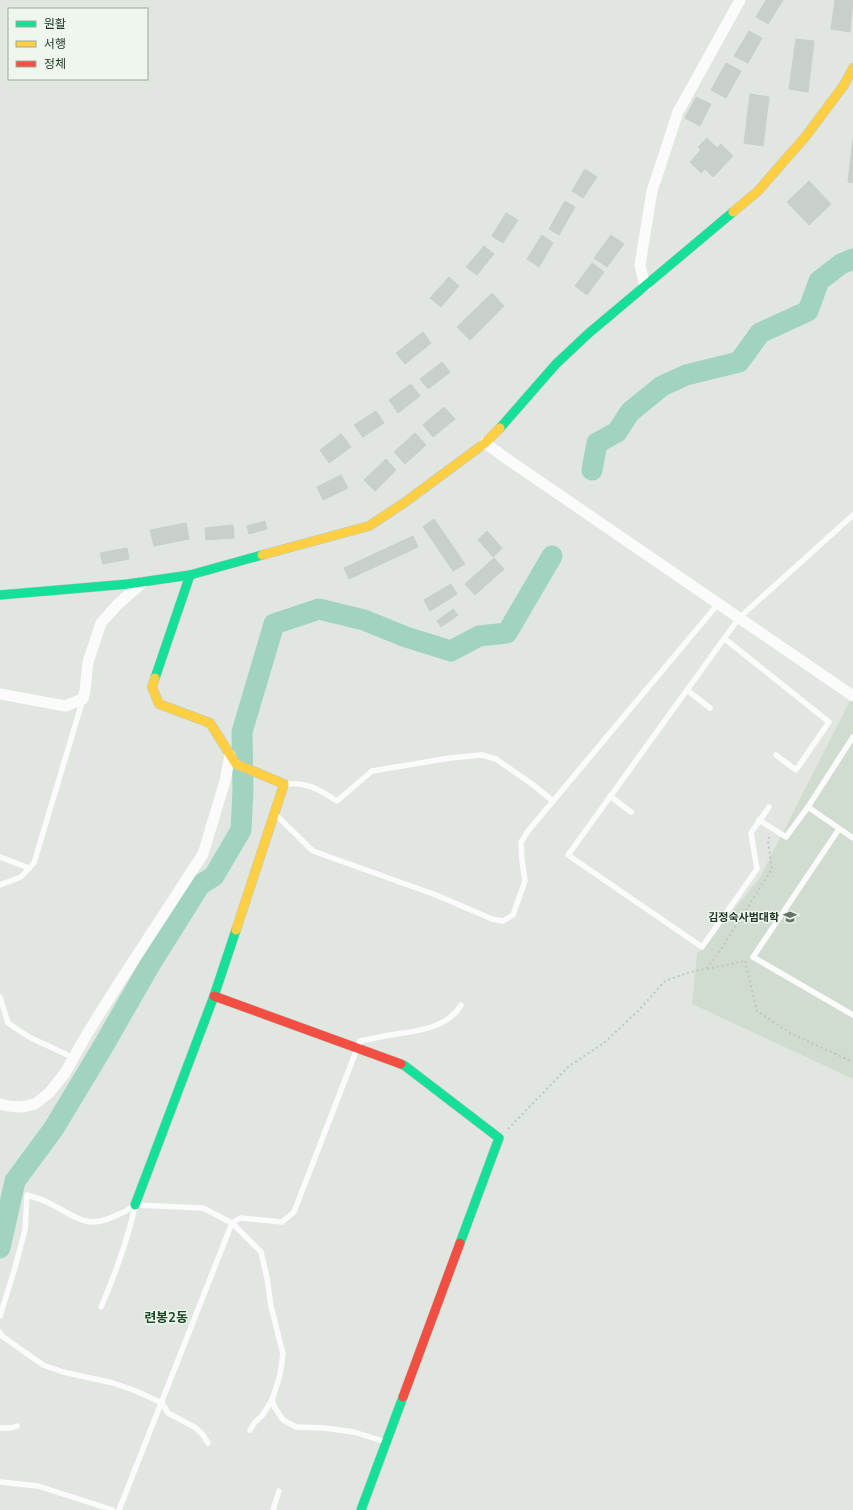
<svg xmlns="http://www.w3.org/2000/svg" width="853" height="1510" viewBox="0 0 853 1510" font-family="'Nunito Sans','Noto Sans KR',sans-serif">
<rect width="100%" height="100%" fill="#e1e6e1"/>
<!-- built -->
<polygon fill="#d1dcd1" points="853,695 853,1079 692,1004 697,954 759,879"/>
<g fill="none" stroke-linecap="round" stroke-linejoin="round">
<!-- river -->
<g stroke="#a1d4c0" stroke-width="21">
<polyline points="592,470 597,443 617,432 630,412 662,386 686,375 739,362 760,333 808,311 819,281 841,264 853,259"/>
<polyline points="0,1248 15,1181 54,1128 101,1050 151,963 200,885 214,876 241,830 243,790 242,732 274,624 319,609 364,620 406,637 451,651 479,636 507,633 552,556"/>
</g>
</g>
<!-- building -->
<g fill="#c9cfca" stroke="#c9cfc9">
<polygon points="766,0 783,0 768,24 756,17"/>
<polygon points="835,0 853,0 850,32 831,29"/>
<polygon points="749,31 762,38 748,63 734,56"/>
<polygon points="796,39 814,41 808,92 789,89"/>
<polygon points="726,63 741,71 726,98 711,90"/>
<polygon points="750,94 769,97 763,146 744,143"/>
<polygon points="696,97 711,104 700,126 685,118"/>
<polygon points="707,138 717,148 721,144 733,156 713,177 705,169 701,173 690,162 701,150 698,147"/>
<polygon points="853,139 853,183 848,182"/>
<polygon points="585,169 597,177 583,198 572,191"/>
<polygon points="809,181 831,204 809,225 787,202"/>
<polygon points="565,201 575,207 559,235 549,229"/>
<polygon points="506,213 518,220 503,243 492,236"/>
<polygon points="542,235 553,243 539,267 527,259"/>
<polygon points="611,235 624,244 607,267 594,258"/>
<polygon points="484,246 494,254 477,275 466,267"/>
<polygon points="592,263 604,272 587,295 575,286"/>
<polygon points="449,277 459,286 441,307 430,298"/>
<polygon points="492,293 504,306 470,340 457,327"/>
<polygon points="423,332 431,343 405,364 396,353"/>
<polygon points="442,362 450,372 428,389 420,379"/>
<polygon points="411,384 420,396 398,413 389,400"/>
<polygon points="444,407 455,419 433,437 423,425"/>
<polygon points="376,411 384,423 363,437 354,425"/>
<polygon points="415,433 426,445 405,464 394,452"/>
<polygon points="341,434 351,447 329,463 320,450"/>
<polygon points="386,459 396,470 375,491 364,480"/>
<polygon points="341,475 348,488 323,500 317,487"/>
<polygon points="434,519 465,564 453,571 423,527"/>
<polygon points="265,521 267,529 249,534 247,526"/>
<polygon points="186,523 189,539 154,546 150,530"/>
<polygon points="233,525 234,538 206,540 205,528"/>
<polygon points="487,531 502,548 493,557 478,540"/>
<polygon points="413,536 418,547 349,579 344,568"/>
<polygon points="127,548 129,559 103,564 100,553"/>
<polygon points="494,558 504,569 475,595 465,584"/>
<polygon points="451,584 457,594 430,611 424,600"/>
<polygon points="453,609 458,615 441,627 437,621"/>
</g>
<g fill="none" stroke-linecap="round" stroke-linejoin="round">
<!-- fast casing -->
<g stroke="#bcc6bf" stroke-width="10">
<g id="fast">
<polyline points="500,428 556,364 589,333 733,212"/>
<polyline points="0,595 128,584 190,575 262,555"/>
<polyline points="155,678 190,575"/>
<polyline points="401,1064 405,1066 499,1138 460,1243"/>
<polyline points="135,1205 214,996 236,930"/>
<polyline points="361,1510 403,1397"/>
</g>
</g>
<!-- slow casing -->
<g stroke="#bcc6bf" stroke-width="10">
<g id="slow">
<polyline points="733,212 758,191 806,136 844,85 853,68"/>
<polyline points="262,555 369,526 404,503 485,443 500,428"/>
<polyline points="155,678 152,687 159,704 210,723 236,764 284,784 236,930"/>
</g>
</g>
<!-- jam casing -->
<g stroke="#bcc6bf" stroke-width="10">
<g id="jam">
<polyline points="214,996 401,1064"/>
<polyline points="403,1397 460,1243"/>
</g>
</g>
<!-- path -->
<g stroke="#bfc7c0" stroke-width="2" stroke-dasharray="2 3" stroke-linecap="butt">
<polyline points="745,961 757,1011 790,1033 853,1062"/>
<polyline points="707,969 745,961"/>
<polyline points="508,1129 569,1066 604,1043 638,1011 665,981 690,972 706,969 718,954 772,869 768,841 769,837"/>
</g>
<!-- lane -->
<g stroke="#fafbfa" stroke-width="5.5">
<polyline points="725,639 829,722 796,770 776,755"/>
<polyline points="687,690 710,708"/>
<polyline points="853,737 808,807 853,838"/>
<path d="M285,784c23,-2 33,5 52,17l35,-30 78,-13 32,-3 14,4 36,25 21,17"/>
<polyline points="610,796 631,812"/>
<polyline points="769,807 751,833 757,869 702,947 568,855 739,618 853,515"/>
<polyline points="276,815 313,851 436,895 492,919 503,921 513,915 525,881 522,861 521,842 528,831 718,604"/>
<polyline points="759,820 786,837 808,807"/>
<polyline points="839,829 753,957 853,1015"/>
<polyline points="0,857 29,868"/>
<polyline points="0,885 21,877 34,863 83,699"/>
<polyline points="0,997 8,1023 29,1037 74,1058"/>
<path d="M101,1307c14,-32 26,-66 34,-100"/>
<path d="M0,1316l14,-45 11,-41 2,-35c7,2 14,4 20,7 13,6 32,20 46,20 14,-1 31,-9 42,-17l68,3 29,15 29,29 6,26 4,28 12,48 -3,21 -8,25 3,8 8,12 13,7 28,1 30,4 32,10"/>
<polyline points="0,1332 2,1336 43,1365 63,1372 113,1383 136,1391 162,1403 168,1413 196,1428 203,1435 208,1443"/>
<polyline points="0,1428 11,1428 17,1426"/>
<polyline points="250,1430 255,1422 262,1416 272,1400"/>
<polyline points="0,1482 38,1486 113,1510"/>
<path d="M119,1510l113,-287 8,-5 42,4 12,-10 66,-171c10,-2 20,-4 30,-6 26,-4 57,-6 71,-30"/>
<polyline points="273,1510 279,1491"/>
</g>
<!-- street -->
<g stroke="#fafbfa" stroke-width="11">
<polyline points="645,287 640,265 652,191 678,112 740,0"/>
<polyline points="485,443 510,461 853,696"/>
<polyline points="0,694 65,706 83,699 85,691 88,662 101,623 118,604 142,583"/>
<polyline points="0,1104 8,1106 21,1107 35,1104 49,1093 65,1073 87,1034 117,986 203,854 225,781 230,755"/>
</g>
<!-- fast -->
<use href="#fast" stroke="#16e098" stroke-width="9"/>
<!-- slow -->
<use href="#slow" stroke="#ffcf43" stroke-width="9"/>
<!-- jam -->
<use href="#jam" stroke="#f24e42" stroke-width="9"/>
</g>
<!-- icons -->
<defs>
<g id="university-bare" transform="scale(1.08)"><path d="M0-5L7-2L0 1L-7-2ZM-4 1L0 2.5L4 1V4Q0 6-4 4Z" fill="#647566" stroke="#eef6ee" stroke-width="2.5" paint-order="stroke"/></g>
</defs>
<g fill-rule="evenodd">
<use href="#university-bare" x="790" y="917"/>
</g>
<g text-anchor="middle" stroke-width="3" stroke-linejoin="round" paint-order="stroke">
<!-- poi labels -->
<g font-size="11" font-weight="bold" fill="#203824" stroke="#eef6ee" text-anchor="end">
<text x="779" y="921">김정숙사범대학</text>
</g>
<!-- quarter labels -->
<g font-size="13" font-weight="bold" fill="#1d4927" stroke="#eef6ee">
<text x="166" y="1322">련봉2동</text>
</g>
</g>
<!-- legend -->
<rect x="8" y="8" width="140" height="72" fill="#eef6ee" stroke="#9caa9d"/>
<rect x="16" y="21" width="20" height="6" fill="#16e098" stroke="#9caa9d"/>
<text x="44" y="28" font-size="12" fill="#203824">원활</text>
<rect x="16" y="41" width="20" height="6" fill="#ffcf43" stroke="#9caa9d"/>
<text x="44" y="48" font-size="12" fill="#203824">서행</text>
<rect x="16" y="61" width="20" height="6" fill="#f24e42" stroke="#9caa9d"/>
<text x="44" y="68" font-size="12" fill="#203824">정체</text>
</svg>
